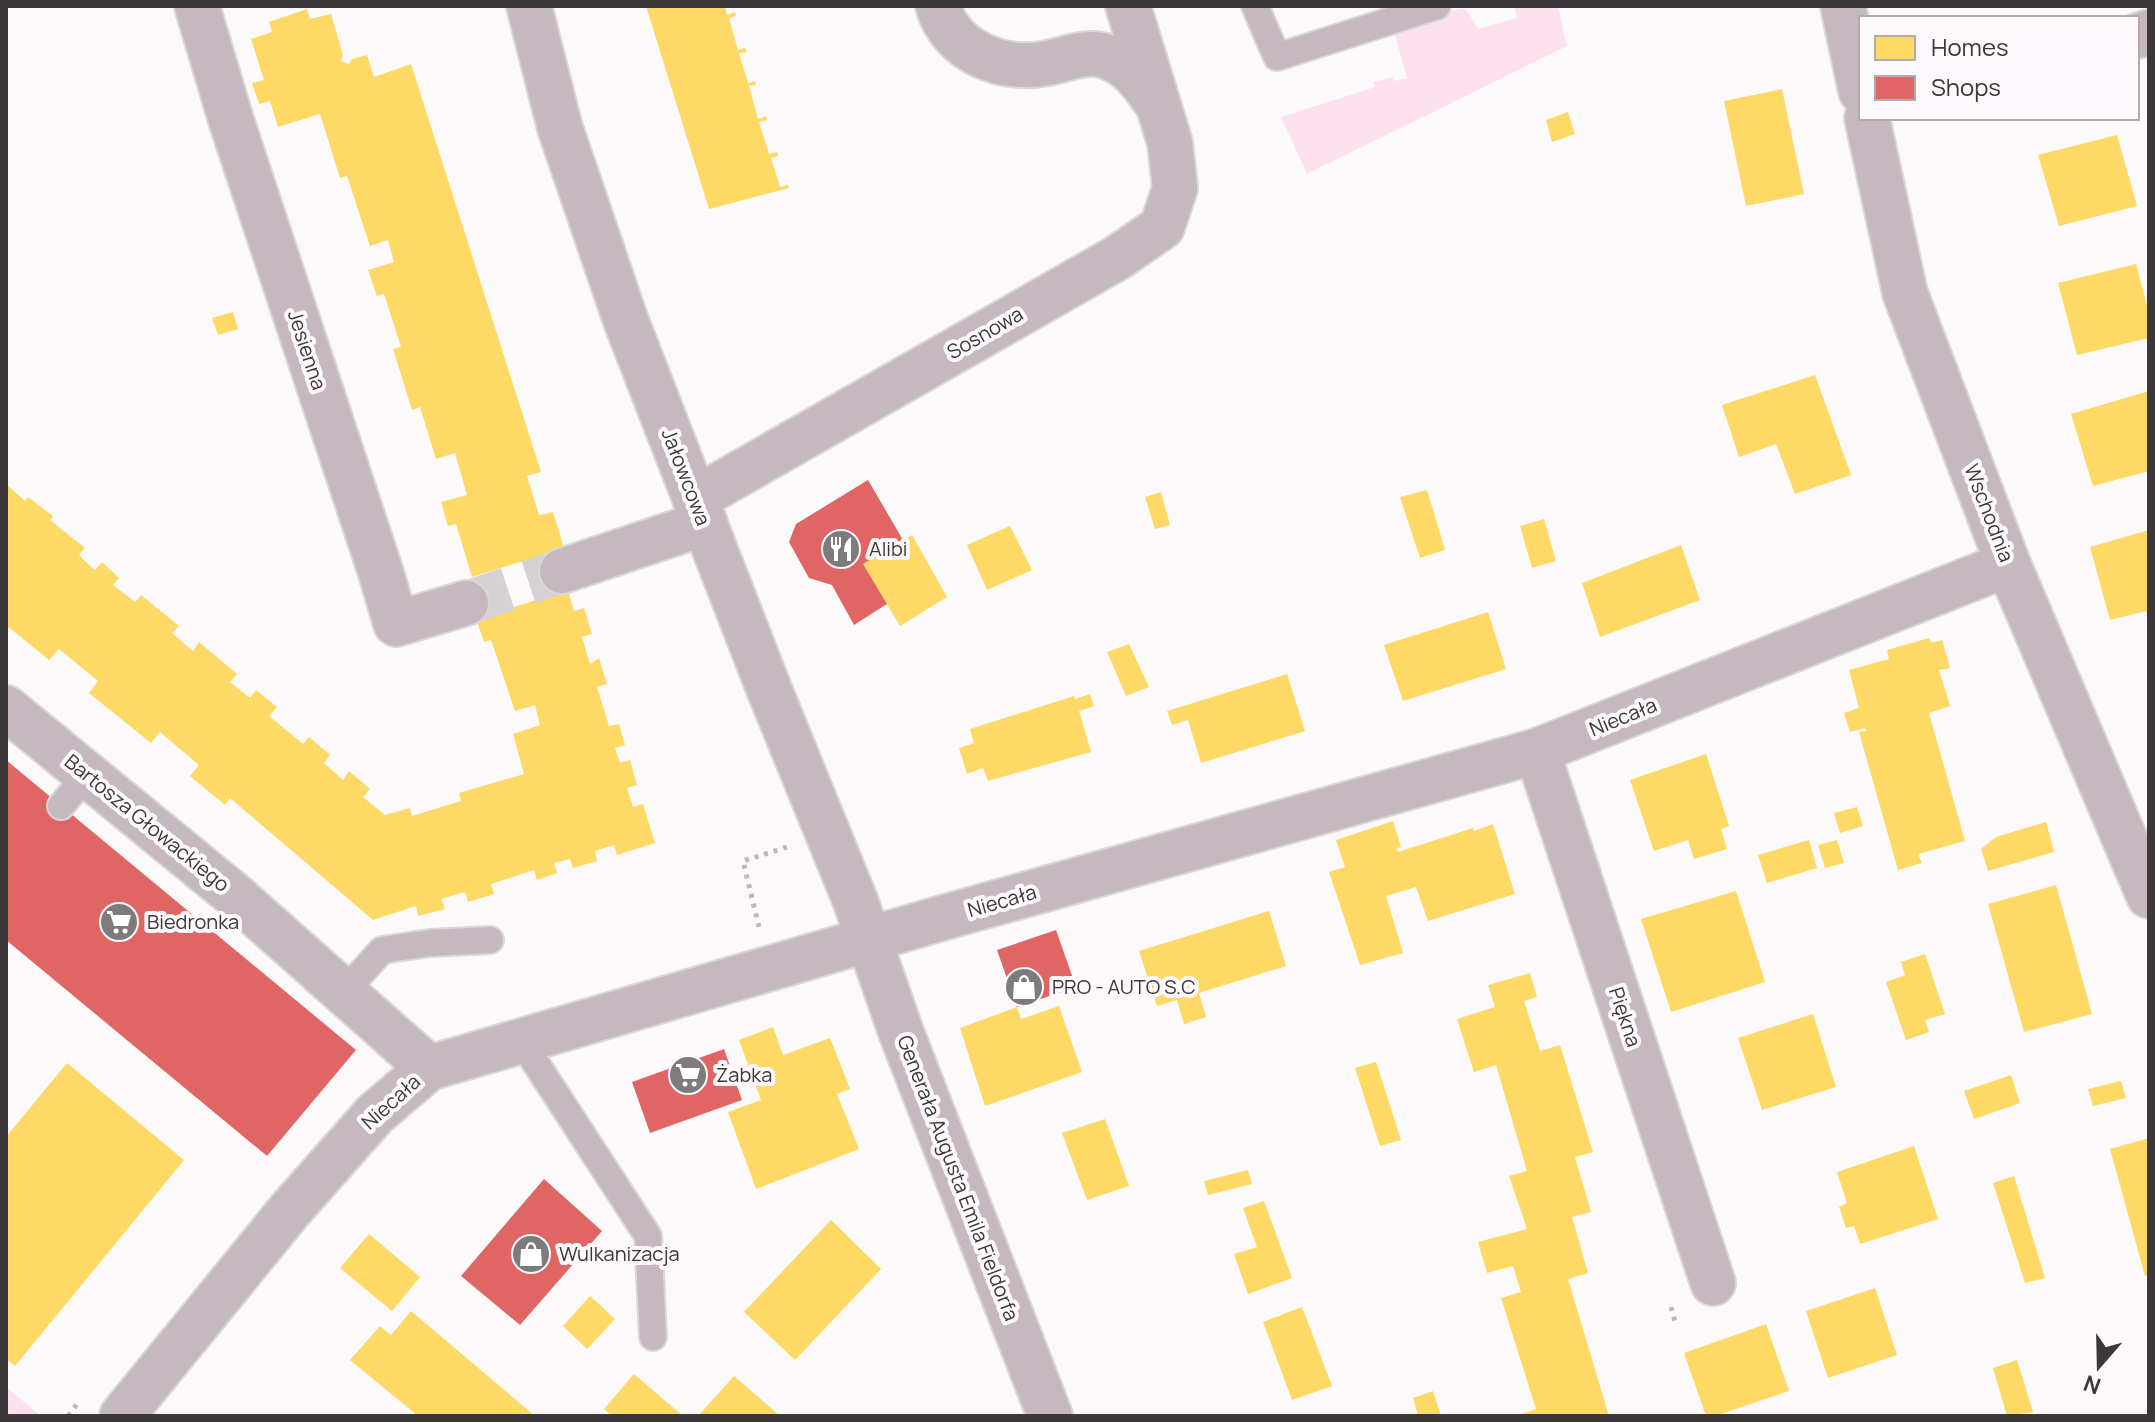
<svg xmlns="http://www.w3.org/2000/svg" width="2155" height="1422" viewBox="0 0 2155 1422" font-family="Manrope,sans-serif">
<rect width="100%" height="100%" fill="#fcf9fb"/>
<!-- green -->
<g fill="#fee1ef">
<polygon points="1514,6 1558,6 1567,46 1307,174 1281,117 1375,87 1373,82 1393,77 1394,81 1407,78 1393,27 1462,8 1468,12 1478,29 1517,18"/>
<polygon points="6,1387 41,1416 6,1416"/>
</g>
<!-- homes -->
<g fill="#ffd966">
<polygon points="646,6 725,6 727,15 735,12 736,16 729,18 738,50 745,48 747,52 739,53 748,83 755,81 756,85 749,86 758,119 766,116 767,120 759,122 769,154 777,152 778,156 771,158 780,187 788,185 789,188 709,209"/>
<polygon points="307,9 310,19 331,14 343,55 341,61 349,64 352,59 367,55 374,77 411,64 541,472 527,476 539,515 553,512 564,548 472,577 456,524 448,526 441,502 467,495 455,453 436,459 420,407 412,410 393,349 401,347 384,294 377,296 368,270 394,262 388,240 370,246 347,176 340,178 320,114 278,127 270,101 259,104 252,83 264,80 251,39 272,32 269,22"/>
<polygon points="1782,89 1804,194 1746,206 1724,101"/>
<polygon points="1568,112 1575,134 1552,142 1546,120"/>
<polygon points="2117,135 2137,206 2059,226 2038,155"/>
<polygon points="2136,264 2149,313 2149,338 2077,355 2058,283"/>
<polygon points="233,312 238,329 218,335 212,318"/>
<polygon points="1815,375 1851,475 1795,494 1776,444 1739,457 1722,405"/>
<polygon points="2149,391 2149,471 2093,486 2071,414"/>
<polygon points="6,484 25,501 28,497 53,516 50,520 85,548 79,555 92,568 95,570 102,562 119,578 113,585 135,602 141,595 179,626 172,633 193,651 199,642 237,674 230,682 250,698 256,690 277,707 269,716 303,744 309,737 330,755 324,763 343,780 349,771 370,789 363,797 385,815 410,808 412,816 461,801 459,793 524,774 513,734 540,725 535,705 515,711 491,640 484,642 476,619 568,590 574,611 584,608 592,634 582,637 590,664 599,658 607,684 597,687 609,726 619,724 625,745 615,748 620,763 630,760 637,785 627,788 633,807 643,804 655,843 617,855 614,845 595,851 597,861 573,868 570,859 554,863 557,873 537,880 534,870 491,884 494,894 468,902 465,892 441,899 445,909 418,916 416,906 373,920 230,798 225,805 190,776 199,765 160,732 151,743 89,693 98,681 59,649 49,660 6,625"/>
<polygon points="1427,490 1445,550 1420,558 1400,497"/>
<polygon points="1161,492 1170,525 1155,529 1145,497"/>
<polygon points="1544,519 1556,561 1532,568 1520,526"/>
<polygon points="1010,526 1032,570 987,590 967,545"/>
<polygon points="2149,530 2149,618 2146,611 2110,620 2090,547"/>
<polygon points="912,535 947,597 900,626 863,564"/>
<polygon points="1681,545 1700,600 1600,637 1582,583"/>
<polygon points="1488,612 1506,669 1403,701 1384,645"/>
<polygon points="1929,638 1931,643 1942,640 1950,668 1939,670 1950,706 1929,713 1965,841 1918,854 1922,863 1898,870 1859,732 1866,731 1865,728 1850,732 1844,713 1859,708 1849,670 1889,659 1887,650"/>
<polygon points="1129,644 1149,687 1126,696 1107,652"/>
<polygon points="1287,674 1305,731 1201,763 1188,720 1172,725 1167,711"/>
<polygon points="1090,694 1094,706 1079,711 1091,752 988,781 983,768 967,774 959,748 974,743 970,729 1074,696 1075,699"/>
<polygon points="1706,754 1729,826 1721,829 1727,849 1694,859 1688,840 1654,851 1630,780"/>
<polygon points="1857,807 1863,826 1840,833 1834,813"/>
<polygon points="1393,821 1401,847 1397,848 1398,852 1473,828 1474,831 1493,824 1515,894 1428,921 1416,887 1386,896 1403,953 1360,965 1329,872 1345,867 1336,840"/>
<polygon points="2046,822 2054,852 1988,871 1981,849 1996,837"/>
<polygon points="1809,840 1817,868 1767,883 1758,855"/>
<polygon points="1837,840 1844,863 1825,868 1818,845"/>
<polygon points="2056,885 2092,1014 2024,1032 1988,904"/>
<polygon points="1736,891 1765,982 1671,1012 1641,919"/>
<polygon points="1269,911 1286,966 1199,993 1206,1017 1184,1024 1177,1000 1157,1006 1139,951"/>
<polygon points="1925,954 1945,1014 1925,1020 1929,1032 1906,1040 1886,982 1905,975 1901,962"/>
<polygon points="1530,973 1537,997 1524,1001 1540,1051 1560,1045 1593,1152 1575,1157 1591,1212 1572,1217 1588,1273 1568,1279 1609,1416 1516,1416 1536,1409 1501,1298 1521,1292 1513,1266 1487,1273 1478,1242 1527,1229 1509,1176 1527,1171 1496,1065 1474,1072 1457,1019 1495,1007 1488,985"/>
<polygon points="1059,1006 1082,1072 985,1106 960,1028 1017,1007 1021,1019"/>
<polygon points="1813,1014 1836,1087 1762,1110 1738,1038"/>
<polygon points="773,1027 783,1055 830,1038 850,1089 837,1094 859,1149 756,1189 728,1112 761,1100 739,1040"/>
<polygon points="1376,1062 1401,1140 1380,1146 1355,1068"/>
<polygon points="67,1063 184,1160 15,1366 6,1359 6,1137"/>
<polygon points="2011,1075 2020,1103 1974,1119 1964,1091"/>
<polygon points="2121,1081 2126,1098 2093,1106 2088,1089"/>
<polygon points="1105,1119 1129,1186 1087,1200 1062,1133"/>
<polygon points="2149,1138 2149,1275 2145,1276 2110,1149"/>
<polygon points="1914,1146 1938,1219 1860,1244 1854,1226 1846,1228 1839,1207 1847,1203 1837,1172"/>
<polygon points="1248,1170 1252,1184 1208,1195 1204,1181"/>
<polygon points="2014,1176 2045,1278 2025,1283 1993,1183"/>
<polygon points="1264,1201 1292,1278 1248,1294 1234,1254 1257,1247 1243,1208"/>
<polygon points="831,1220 881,1269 795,1360 744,1312"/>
<polygon points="369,1234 420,1277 392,1311 340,1268"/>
<polygon points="1875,1288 1897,1355 1828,1378 1806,1311"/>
<polygon points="590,1296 615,1319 587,1349 563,1326"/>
<polygon points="1302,1307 1332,1386 1292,1400 1263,1322"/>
<polygon points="411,1311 535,1416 418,1416 350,1360 380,1326 391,1335"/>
<polygon points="1766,1324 1789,1391 1715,1416 1706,1416 1684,1353"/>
<polygon points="2017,1360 2033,1412 2007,1416 1993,1368"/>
<polygon points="634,1374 683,1416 612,1416 604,1409"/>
<polygon points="734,1376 780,1416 698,1416"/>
<polygon points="1433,1391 1441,1416 1418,1416 1413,1398"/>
</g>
<!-- shops -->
<g fill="#e06666">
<polygon points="868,480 903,540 863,564 887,604 854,625 832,585 809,578 789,542 796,524"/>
<polygon points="6,760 356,1050 267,1156 6,940"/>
<polygon points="1056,930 1076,987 1017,1007 997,950"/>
<polygon points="724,1049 742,1100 650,1133 632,1082"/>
<polygon points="544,1179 602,1231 520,1325 461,1276"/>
</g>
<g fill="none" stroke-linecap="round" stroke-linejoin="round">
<!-- minor-tunnel -->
<polyline stroke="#d6d2d4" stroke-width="44" stroke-dasharray="44 22" stroke-linecap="butt" points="466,603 562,571"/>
<!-- service casing -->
<g stroke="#d9d7d8" stroke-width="30">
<g id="service">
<polyline points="1255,6 1277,57 1437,6"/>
<polyline points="61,806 87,775"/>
<polyline points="344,992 382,950 430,943 490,940"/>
<polyline points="522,1042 648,1236 653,1337"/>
</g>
</g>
<!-- minor casing -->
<g stroke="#d9d7d8" stroke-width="48">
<g id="minor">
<polyline points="197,6 231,120 381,573 396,624 466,603"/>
<polyline points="529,6 560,128 626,321 769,689 855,900 901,1032 1050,1416"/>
<path d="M938,6c14,47 66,66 110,57 20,-4 39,-14 60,-6 21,8 33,24 45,41"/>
<polyline points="1843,6 1861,91"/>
<polyline points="2137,36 2149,32"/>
<polyline points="1867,118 1905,293 2008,564 2149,896"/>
<polyline points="695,499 1117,258 1162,227 1175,188 1170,143 1128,6"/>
<polyline points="562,571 705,523"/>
<polyline points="6,708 233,894 429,1068"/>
<polyline points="1537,751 1713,1283"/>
<polyline points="122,1416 290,1210 375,1114 429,1068 942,918 1537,751 2008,564"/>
</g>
</g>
<!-- path -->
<g stroke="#c0b6bb" stroke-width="5" stroke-dasharray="4 6" stroke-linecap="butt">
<polyline points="759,927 743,861 787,847"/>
<polyline points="1671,1307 1676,1325"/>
<polyline points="68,1416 77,1404"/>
</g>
<!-- service -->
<use href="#service" stroke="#c6b8bf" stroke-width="26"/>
<!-- minor -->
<use href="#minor" stroke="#c6b8bf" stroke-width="44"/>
</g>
<!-- icons -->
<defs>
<g id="restaurant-disc" transform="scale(2)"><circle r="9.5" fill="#7f7b7d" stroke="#fdf8fb"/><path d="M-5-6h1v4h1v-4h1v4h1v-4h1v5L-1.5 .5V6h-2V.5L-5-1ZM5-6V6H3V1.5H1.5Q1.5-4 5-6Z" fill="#fff"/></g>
<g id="supermarket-disc" transform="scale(2)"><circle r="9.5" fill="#7f7b7d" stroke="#fdf8fb"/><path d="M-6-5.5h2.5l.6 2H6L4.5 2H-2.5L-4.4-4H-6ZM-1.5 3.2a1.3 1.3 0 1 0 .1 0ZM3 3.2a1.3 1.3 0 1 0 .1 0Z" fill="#fff"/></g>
<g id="shop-disc" transform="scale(2)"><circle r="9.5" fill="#7f7b7d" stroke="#fdf8fb"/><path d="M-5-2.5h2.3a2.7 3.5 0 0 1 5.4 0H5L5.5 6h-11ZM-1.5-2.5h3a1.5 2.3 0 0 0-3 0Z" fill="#fff"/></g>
</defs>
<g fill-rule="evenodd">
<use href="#restaurant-disc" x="841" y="549"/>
<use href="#supermarket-disc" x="119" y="922"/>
<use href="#shop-disc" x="1024" y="987"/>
<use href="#supermarket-disc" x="688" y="1075"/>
<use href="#shop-disc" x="531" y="1254"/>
</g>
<g text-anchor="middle" stroke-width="8" stroke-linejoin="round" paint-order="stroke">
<!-- street labels -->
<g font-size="20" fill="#3c3739" stroke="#fdf8fb">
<text transform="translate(985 333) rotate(-30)" y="7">Sosnowa</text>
<text transform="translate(307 350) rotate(72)" y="7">Jesienna</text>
<text transform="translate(686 477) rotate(69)" y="7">Jałowcowa</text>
<text transform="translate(1989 513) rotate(69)" y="7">Wschodnia</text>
<text transform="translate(1623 717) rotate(-22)" y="7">Niecała</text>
<text transform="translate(147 823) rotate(39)" y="7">Bartosza Głowackiego</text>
<text transform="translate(1002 901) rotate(-16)" y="7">Niecała</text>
<text transform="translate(1625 1017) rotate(72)" y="7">Piękna</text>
<text transform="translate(391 1102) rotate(-42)" y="7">Niecała</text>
<text transform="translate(958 1178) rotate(69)" y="7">Generała Augusta Emila Fieldorfa</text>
</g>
<!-- poi labels -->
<g font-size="20" fill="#3c3739" stroke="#fdf8fb" text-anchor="start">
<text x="869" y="556">Alibi</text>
<text x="147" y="929">Biedronka</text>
<text x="1052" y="994">PRO - AUTO S.C</text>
<text x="716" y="1082">Żabka</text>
<text x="559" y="1261">Wulkanizacja</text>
</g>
</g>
<!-- border -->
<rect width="2155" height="1422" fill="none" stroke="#3c3739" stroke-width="16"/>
<!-- legend -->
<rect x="1859" y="16" width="280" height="104" fill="#fdf8fb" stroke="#b0abad" stroke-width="2"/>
<rect x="1875" y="36" width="40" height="24" fill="#ffd966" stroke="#b0abad" stroke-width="2"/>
<text x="1931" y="56" font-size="24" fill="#3c3739">Homes</text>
<rect x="1875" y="76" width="40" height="24" fill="#e06666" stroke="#b0abad" stroke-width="2"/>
<text x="1931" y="96" font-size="24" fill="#3c3739">Shops</text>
<!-- north arrow -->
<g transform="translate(2099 1366) rotate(200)" stroke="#fdf8fb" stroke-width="6" paint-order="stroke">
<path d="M0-6L14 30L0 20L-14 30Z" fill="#3c3739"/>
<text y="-12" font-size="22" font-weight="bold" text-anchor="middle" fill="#3c3739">N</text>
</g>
</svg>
